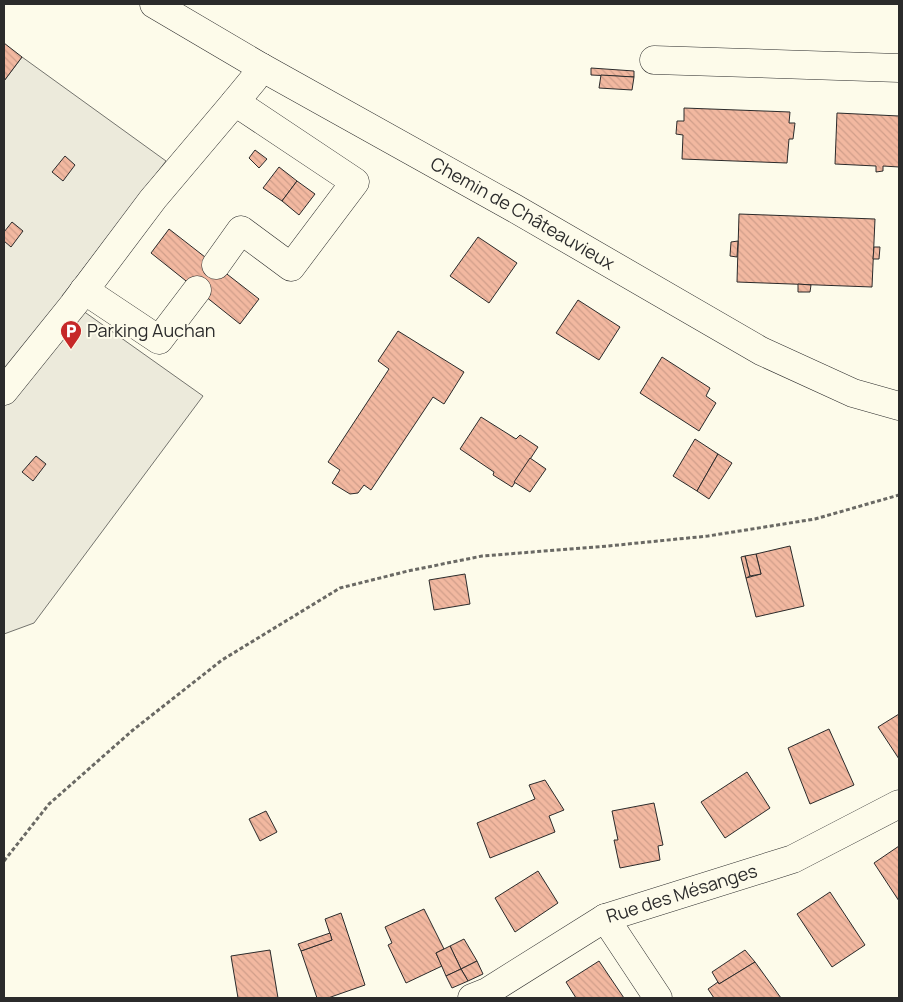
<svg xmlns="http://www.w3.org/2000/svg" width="903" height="1002" viewBox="0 0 903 1002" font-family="Manrope,sans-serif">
<defs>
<pattern id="building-back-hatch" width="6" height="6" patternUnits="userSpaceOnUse" patternTransform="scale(1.25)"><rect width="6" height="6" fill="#f2b8a0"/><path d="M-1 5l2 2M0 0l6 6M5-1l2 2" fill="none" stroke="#d09e8a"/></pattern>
</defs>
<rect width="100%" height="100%" fill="#fdfbea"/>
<!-- parking -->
<polygon fill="#eceadb" stroke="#74746e" points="22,57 166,161 62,296 203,396 34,623 4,634 4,81"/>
<!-- building -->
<g fill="url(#building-back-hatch)" stroke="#2b2b2b">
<polygon points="4,43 22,57 4,81"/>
<polygon points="591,68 634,71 634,77 591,75"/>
<polygon points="601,75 634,77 632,90 599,88"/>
<polygon points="684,108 790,112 789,123 795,123 793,139 789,139 787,163 682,159 683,135 676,134 677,121 684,121"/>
<polygon points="837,113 899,116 899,167 883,166 883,171 876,172 876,166 835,164"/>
<polygon points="255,150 267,159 259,168 249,158"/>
<polygon points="65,156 75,165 63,181 52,172"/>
<polygon points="279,167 297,181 282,201 263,188"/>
<polygon points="297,181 315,194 299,215 282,201"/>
<polygon points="739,214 875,219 872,287 737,282"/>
<polygon points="12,222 23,231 11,247 4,241 4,232"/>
<polygon points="169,229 259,299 240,324 151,253"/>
<polygon points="478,237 517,263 489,303 450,276"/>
<polygon points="738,241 737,257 730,256 731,242"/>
<polygon points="874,247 880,247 879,259 873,259"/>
<polygon points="798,284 811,285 810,292 798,292"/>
<polygon points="578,300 620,327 599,360 556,333"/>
<polygon points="398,331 464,372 444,404 433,397 371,490 364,485 358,493 350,494 332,483 340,470 328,462 389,369 378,361"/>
<polygon points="662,357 710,388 706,396 716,403 699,431 640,393"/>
<polygon points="481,417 516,439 520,435 538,447 512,487 493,475 494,472 460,449"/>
<polygon points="695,439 718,454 697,491 673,476"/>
<polygon points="718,454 732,463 709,499 697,491"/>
<polygon points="36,456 46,464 33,481 22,472"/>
<polygon points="530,458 546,469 530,492 514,482"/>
<polygon points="790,546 804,606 756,617 746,578 761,574 756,554"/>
<polygon points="756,554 761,574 750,576 745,556"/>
<polygon points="745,556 750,576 746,578 741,557"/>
<polygon points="465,574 470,604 434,610 429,580"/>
<polygon points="899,714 899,759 878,727"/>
<polygon points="829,729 854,785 810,804 788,748"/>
<polygon points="747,772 770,808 725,838 701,802"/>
<polygon points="545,780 564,810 549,816 555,832 490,858 477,823 535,799 529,785"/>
<polygon points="654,803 663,845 658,846 660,860 620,868 614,840 618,840 612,811"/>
<polygon points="266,811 277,832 260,841 249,819"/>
<polygon points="899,846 899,901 874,863"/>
<polygon points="538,871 558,903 515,932 495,898"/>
<polygon points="830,892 865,945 832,967 797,914"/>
<polygon points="424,909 444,949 436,953 442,966 406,983 388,945 392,943 385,927"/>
<polygon points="341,913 365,985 328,998 317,998 301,951 332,940 325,919"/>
<polygon points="330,933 332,940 301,951 298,944"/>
<polygon points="464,939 477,961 461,969 450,946"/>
<polygon points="450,946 461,969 446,976 436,953"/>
<polygon points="270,950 278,998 238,998 231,956"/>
<polygon points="745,950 755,962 719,984 712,972"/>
<polygon points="477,961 483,974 468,981 461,969"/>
<polygon points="599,961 624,998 576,998 566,982"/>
<polygon points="755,962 781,998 714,998 708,989 718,982 719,984"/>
<polygon points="461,969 468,981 452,988 446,976"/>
</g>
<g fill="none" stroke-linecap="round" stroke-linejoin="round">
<!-- minor casing -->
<g stroke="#2b2b2b" stroke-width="29">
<g id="minor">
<path id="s1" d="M154,4l107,63 253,141 247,143 92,42 46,13"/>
<polyline points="654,60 899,68"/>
<polyline points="216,265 241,230 291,267 355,182 235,102"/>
<polyline points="84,290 159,340 197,290"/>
<polyline points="4,391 74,304 153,199 235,102 254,79 261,67"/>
<polyline points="605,918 658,998"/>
<path id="s2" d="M472,998l15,-6 118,-74 188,-59 106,-55"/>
</g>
</g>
<!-- path -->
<polyline stroke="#6a6964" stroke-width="3" stroke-dasharray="4 2.5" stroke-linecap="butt" points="4,861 49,804 133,730 222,660 340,588 408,571 482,556 608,546 708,536 815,519 899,495"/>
<!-- minor -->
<use href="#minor" stroke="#fdfbea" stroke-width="28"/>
</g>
<!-- icons -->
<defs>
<g id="parking-pin" transform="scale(1.125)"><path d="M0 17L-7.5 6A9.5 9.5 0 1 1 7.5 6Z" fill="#c62828" stroke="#fdfbea"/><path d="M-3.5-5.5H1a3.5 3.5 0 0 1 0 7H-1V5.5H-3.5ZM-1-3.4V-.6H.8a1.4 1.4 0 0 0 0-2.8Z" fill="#fff"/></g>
</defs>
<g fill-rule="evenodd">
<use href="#parking-pin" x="71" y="331"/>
</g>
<g text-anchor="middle" stroke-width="4" stroke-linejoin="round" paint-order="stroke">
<!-- street labels -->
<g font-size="18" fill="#2b2b2b" stroke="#fdfbea">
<text dy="6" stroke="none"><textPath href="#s1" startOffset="424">Chemin de Châteauvieux</textPath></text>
<text dy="6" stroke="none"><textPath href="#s2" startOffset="236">Rue des Mésanges</textPath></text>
</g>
<!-- poi labels -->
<g font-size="18" fill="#2b2b2b" stroke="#fdfbea" text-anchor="start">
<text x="87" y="337">Parking Auchan</text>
</g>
</g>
<!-- border -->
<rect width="903" height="1002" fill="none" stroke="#2b2b2b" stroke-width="10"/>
</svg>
